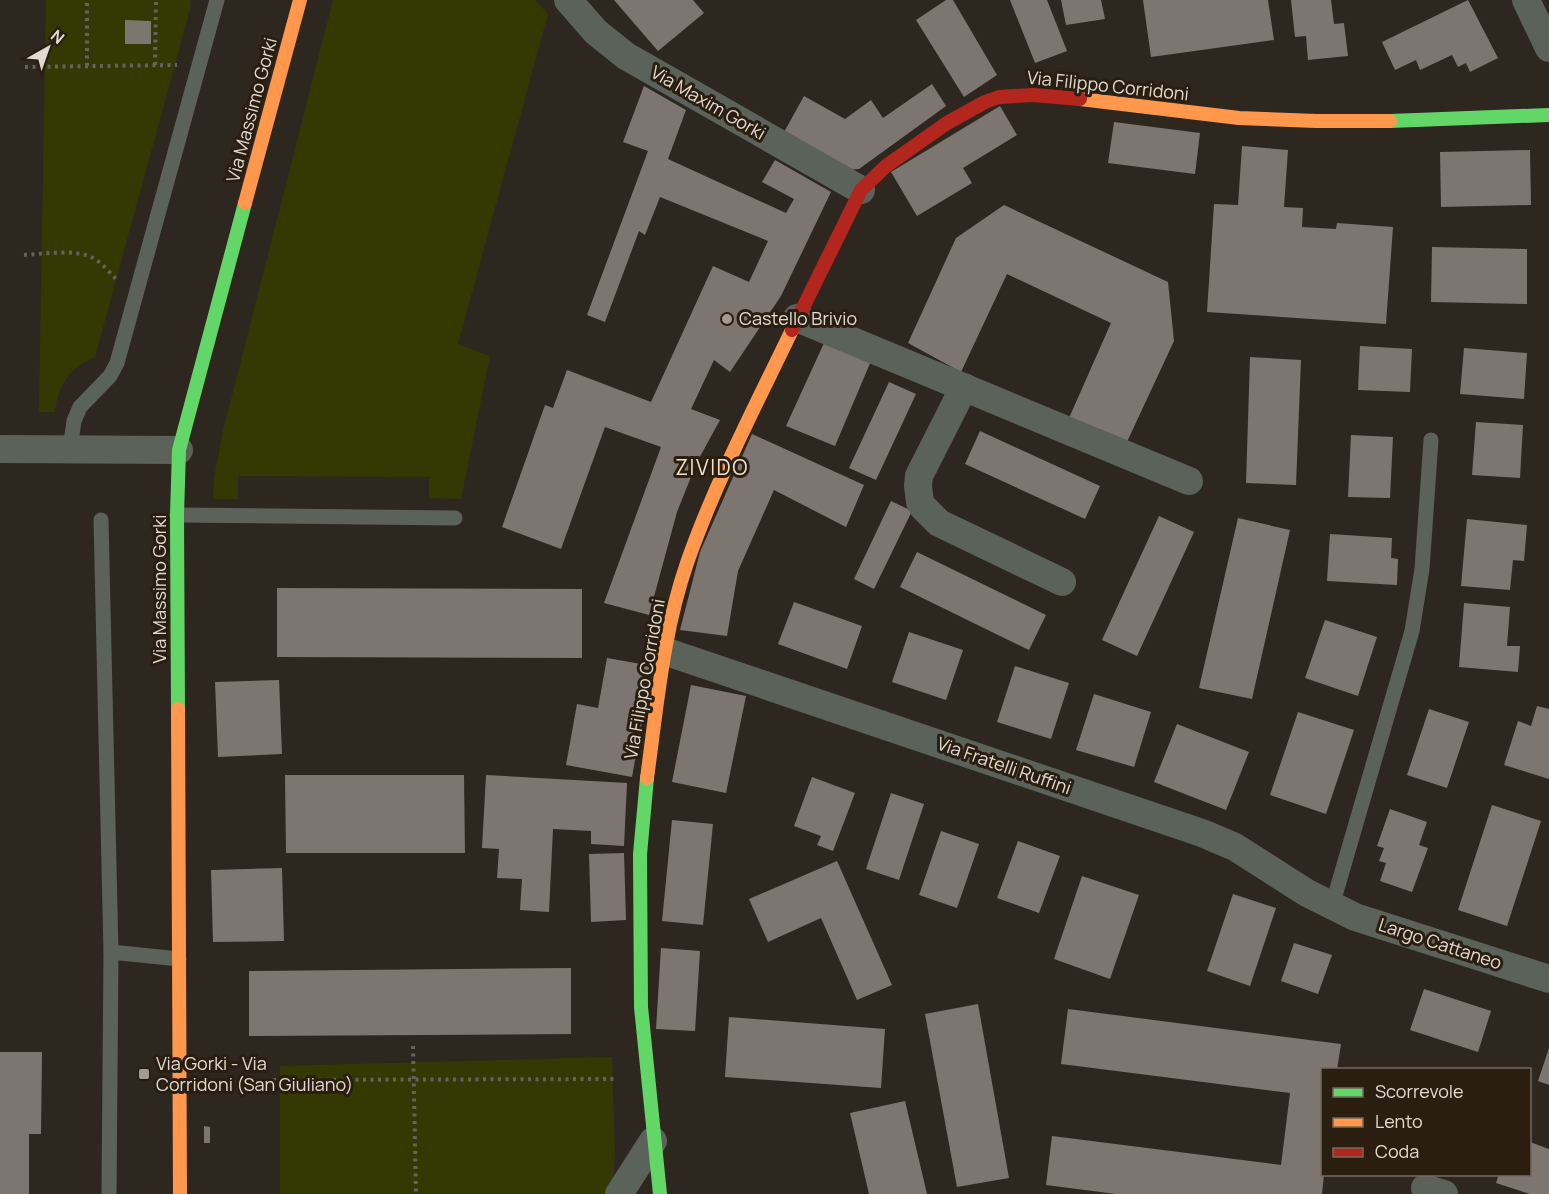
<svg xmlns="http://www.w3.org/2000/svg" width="1549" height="1194" viewBox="0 0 1549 1194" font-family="Manrope,sans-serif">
<rect width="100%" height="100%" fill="#2e2720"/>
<!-- green -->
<g fill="#343904">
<path d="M46,0h144l1,6 -96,351c-25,10 -37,28 -40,55h-16z"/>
<polygon points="333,0 535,0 548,14 458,344 490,356 461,499 429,498 429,477 238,476 238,499 213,499 214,478 223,431"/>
<polygon points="612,1057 615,1156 613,1179 605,1194 280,1194 280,1066"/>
</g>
<!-- building -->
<g fill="#7d7670">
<polygon points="614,0 693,0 704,13 658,51"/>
<polygon points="946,0 953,0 997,75 964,97 916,20"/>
<polygon points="1010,0 1047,0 1067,51 1035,63"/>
<polygon points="1061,0 1101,0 1105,19 1066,25"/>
<polygon points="1143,0 1268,0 1274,40 1151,57"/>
<polygon points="1291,0 1331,0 1334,24 1344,23 1348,56 1308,60 1306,36 1295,37"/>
<polygon points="1468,0 1498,58 1470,72 1466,63 1458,67 1452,55 1420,70 1416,60 1395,70 1382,42"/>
<polygon points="125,20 151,21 151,44 125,44"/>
<polygon points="932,84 946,106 859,169 846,170 783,134 804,96 845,119 871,100 883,118"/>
<polygon points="644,86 686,110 668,159 786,213 794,199 762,182 775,160 831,192 781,296 730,372 714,360 691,409 720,420 697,462 677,512 649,615 604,603 661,447 605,427 561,549 502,527 545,405 553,408 567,370 651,402 713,266 749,282 768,241 660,197 645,235 639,231 605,322 587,315 648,151 623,142"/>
<polygon points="1000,106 1017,135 963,168 972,183 917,216 891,172"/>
<polygon points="1114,122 1200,133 1195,174 1108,163"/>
<polygon points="1242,146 1288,150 1284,207 1303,208 1302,227 1336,229 1337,223 1393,227 1386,324 1207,312 1214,204 1238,205"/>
<polygon points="1530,150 1531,205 1441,207 1440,152"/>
<polygon points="1004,205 1168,282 1174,341 1126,444 1069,418 1111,323 1007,274 961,372 908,343 956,238"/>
<polygon points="1432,247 1527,249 1527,304 1431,302"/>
<polygon points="824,343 871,361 835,446 786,426"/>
<polygon points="1360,346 1412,349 1410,392 1358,390"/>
<polygon points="1464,348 1527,353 1524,399 1460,394"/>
<polygon points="1250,357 1301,360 1296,485 1246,483"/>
<polygon points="889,382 916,394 876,480 849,468"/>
<polygon points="1476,422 1523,425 1520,478 1472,475"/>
<polygon points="980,431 1100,486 1085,519 965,464"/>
<polygon points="752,434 864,485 846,527 774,490 738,571 727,636 680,630 700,552"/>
<polygon points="1351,435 1393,437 1390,498 1348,497"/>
<polygon points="891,501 912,511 874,589 854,579"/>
<polygon points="1159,516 1194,532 1137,656 1102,640"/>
<polygon points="1238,518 1290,530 1252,699 1199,688"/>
<polygon points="1467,519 1527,525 1524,561 1513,560 1510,590 1461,586"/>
<polygon points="1330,534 1392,538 1391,558 1398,559 1397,585 1327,581"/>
<polygon points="917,552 1046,615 1029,650 900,587"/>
<polygon points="277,588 582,589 582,658 277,657"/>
<polygon points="794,602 862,626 847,669 778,644"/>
<polygon points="1464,603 1510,607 1507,646 1520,646 1518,672 1459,667"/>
<polygon points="1325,620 1377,637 1358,696 1305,678"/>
<polygon points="909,632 963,650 946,700 892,682"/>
<polygon points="607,658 652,666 632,777 566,765 577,704 598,708"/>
<polygon points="1015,666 1069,683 1051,739 997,722"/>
<polygon points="279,680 282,754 218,757 215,682"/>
<polygon points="691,685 746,696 726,793 672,782"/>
<polygon points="1094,694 1151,712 1134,767 1076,750"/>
<polygon points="1537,706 1549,709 1549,779 1504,765 1518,721 1531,726"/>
<polygon points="1429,709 1469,722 1447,788 1407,775"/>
<polygon points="1298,712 1354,730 1326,814 1270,795"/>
<polygon points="1177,724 1249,752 1226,810 1154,782"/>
<polygon points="285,775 464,775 465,853 286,853"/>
<polygon points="486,775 627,783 624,846 591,844 591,831 553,829 549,912 520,910 522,879 497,878 499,849 482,848"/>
<polygon points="812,777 855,793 833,851 817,845 821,836 794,826"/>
<polygon points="891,793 924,804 899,880 866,869"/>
<polygon points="1492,805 1541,821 1507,926 1458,910"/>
<polygon points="1390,809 1427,822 1419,845 1428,848 1412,892 1380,881 1386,863 1379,861 1384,848 1377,846"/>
<polygon points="672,820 713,824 703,925 662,921"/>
<polygon points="941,831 979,844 957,908 919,895"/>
<polygon points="1018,841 1060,856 1039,913 997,898"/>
<polygon points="624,853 626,920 591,922 589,854"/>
<polygon points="837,861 892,985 857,1000 821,918 768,942 749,899"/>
<polygon points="282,868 284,941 213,942 211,870"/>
<polygon points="1082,876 1139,895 1110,979 1054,959"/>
<polygon points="1233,894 1276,908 1250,986 1207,971"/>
<polygon points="1294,943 1332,955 1318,994 1281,981"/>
<polygon points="661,948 700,951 695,1031 656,1029"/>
<polygon points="571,968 571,1034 249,1036 249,971"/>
<polygon points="1424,989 1491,1011 1478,1052 1410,1030"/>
<polygon points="978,1004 1009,1178 957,1187 925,1014"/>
<polygon points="1068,1009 1341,1044 1337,1070 1322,1070 1322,1174 1324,1174 1322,1194 1116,1194 1046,1185 1052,1136 1281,1165 1290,1093 1061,1064"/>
<polygon points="729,1017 885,1029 881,1088 725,1077"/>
<polygon points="1549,1048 1549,1085 1538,1081"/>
<polygon points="0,1052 42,1052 41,1134 29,1134 29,1194 0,1194"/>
<polygon points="905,1101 927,1194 869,1194 850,1113"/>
<polygon points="204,1126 210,1127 210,1143 204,1143"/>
<polygon points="1530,1142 1549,1149 1549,1194 1530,1194 1496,1183 1499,1174 1530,1174"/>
</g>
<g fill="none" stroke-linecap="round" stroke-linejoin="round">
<!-- path -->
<g stroke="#61635d" stroke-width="4" stroke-dasharray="3 4.5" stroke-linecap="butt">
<polyline points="155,65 156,0"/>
<polyline points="87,66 87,0"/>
<polyline points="25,67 177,65"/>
<path d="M24,255c21,-1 52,-7 71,4 8,5 15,14 21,20"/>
<polyline points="413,1046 416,1194"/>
<polyline points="243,1080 617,1079"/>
</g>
<!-- lane -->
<g stroke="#5b625a" stroke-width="15">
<polyline points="70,449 74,421 80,407 110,376 117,363 217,0"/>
<polyline points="177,515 455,518"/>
<polyline points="101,520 111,952"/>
<polyline points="1332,906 1412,631 1422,569 1431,440"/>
<polyline points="109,1194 111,952 179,959"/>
</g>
<!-- street -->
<g stroke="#5b625a" stroke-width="28">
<polyline points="568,0 596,32 626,56 861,190"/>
<polyline points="1526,0 1549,48"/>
<polyline points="797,318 1189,481"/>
<polyline points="964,387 919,476 918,486 920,502 923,507 939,523 1062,582"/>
<polyline points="0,449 179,450"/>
<polyline points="664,651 1202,833 1235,847 1307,893 1355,917 1549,979"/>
<polyline points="1425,1188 1444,1194"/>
<polyline points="619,1194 653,1141"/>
</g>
<!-- fast -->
<g stroke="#63d668" stroke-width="14">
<polyline points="1390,121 1549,115"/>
<polyline points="178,709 177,515 179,450 245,203"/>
<polyline points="647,778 640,854 641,1007 660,1194"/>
</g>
<!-- slow -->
<g stroke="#ff974d" stroke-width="14">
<polyline points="1080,99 1239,118 1316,121 1390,121"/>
<polyline points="245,203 300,0"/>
<polyline points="178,709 180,1194"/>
<path d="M647,778c10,-72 16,-146 40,-215 28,-80 68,-156 105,-233"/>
</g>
<!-- jam -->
<polyline stroke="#b3261e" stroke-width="14" points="792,330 861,190 886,166 947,123 985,102 999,97 1033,95 1080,99"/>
</g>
<!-- markers -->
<g fill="#a39b93" stroke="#2a1e10" stroke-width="2">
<circle cx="727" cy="319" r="6"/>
<rect x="138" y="1068" width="12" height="12" rx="3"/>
</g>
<g text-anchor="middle" stroke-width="6" stroke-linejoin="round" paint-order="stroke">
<!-- street labels -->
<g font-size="18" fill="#e2dad1" stroke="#2a1e10">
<text transform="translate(1108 86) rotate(6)" y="6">Via Filippo Corridoni</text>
<text transform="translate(708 103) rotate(30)" y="6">Via Maxim Gorki</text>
<text transform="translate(252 110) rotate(-75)" y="6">Via Massimo Gorki</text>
<text transform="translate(160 589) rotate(-90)" y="6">Via Massimo Gorki</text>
<text transform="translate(645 679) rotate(-80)" y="6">Via Filippo Corridoni</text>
<text transform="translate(1004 766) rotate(19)" y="6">Via Fratelli Ruffini</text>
<text transform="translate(1440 944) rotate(18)" y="6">Largo Cattaneo</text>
</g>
<!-- poi labels -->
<g font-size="18" fill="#e2dad1" stroke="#2a1e10" text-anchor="start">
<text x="739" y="325">Castello Brivio</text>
<text x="156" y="1070">Via Gorki - Via<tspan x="156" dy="21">Corridoni (San Giuliano)</tspan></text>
</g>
<!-- quarter labels -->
<g font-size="21" letter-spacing="1.5" fill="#f1e0ce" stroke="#2a1e10">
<text x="712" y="475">ZIVIDO</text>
</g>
</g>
<!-- legend -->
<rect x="1321" y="1068" width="210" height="108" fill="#2a1e10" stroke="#74695d" stroke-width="1.5"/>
<rect x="1333" y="1088" width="30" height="9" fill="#63d668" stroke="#74695d" stroke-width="1.5"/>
<text x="1375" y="1098" font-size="18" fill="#e2dad1">Scorrevole</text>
<rect x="1333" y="1118" width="30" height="9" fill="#ff974d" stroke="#74695d" stroke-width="1.5"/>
<text x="1375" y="1128" font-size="18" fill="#e2dad1">Lento</text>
<rect x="1333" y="1148" width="30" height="9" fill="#b3261e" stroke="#74695d" stroke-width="1.5"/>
<text x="1375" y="1158" font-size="18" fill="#e2dad1">Coda</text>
<!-- north arrow -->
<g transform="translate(48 48) rotate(40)" stroke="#2a1e10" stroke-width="4.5" paint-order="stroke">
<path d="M0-4.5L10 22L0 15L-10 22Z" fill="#e2dad1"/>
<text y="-9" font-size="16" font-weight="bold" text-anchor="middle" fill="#e2dad1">N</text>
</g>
</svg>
